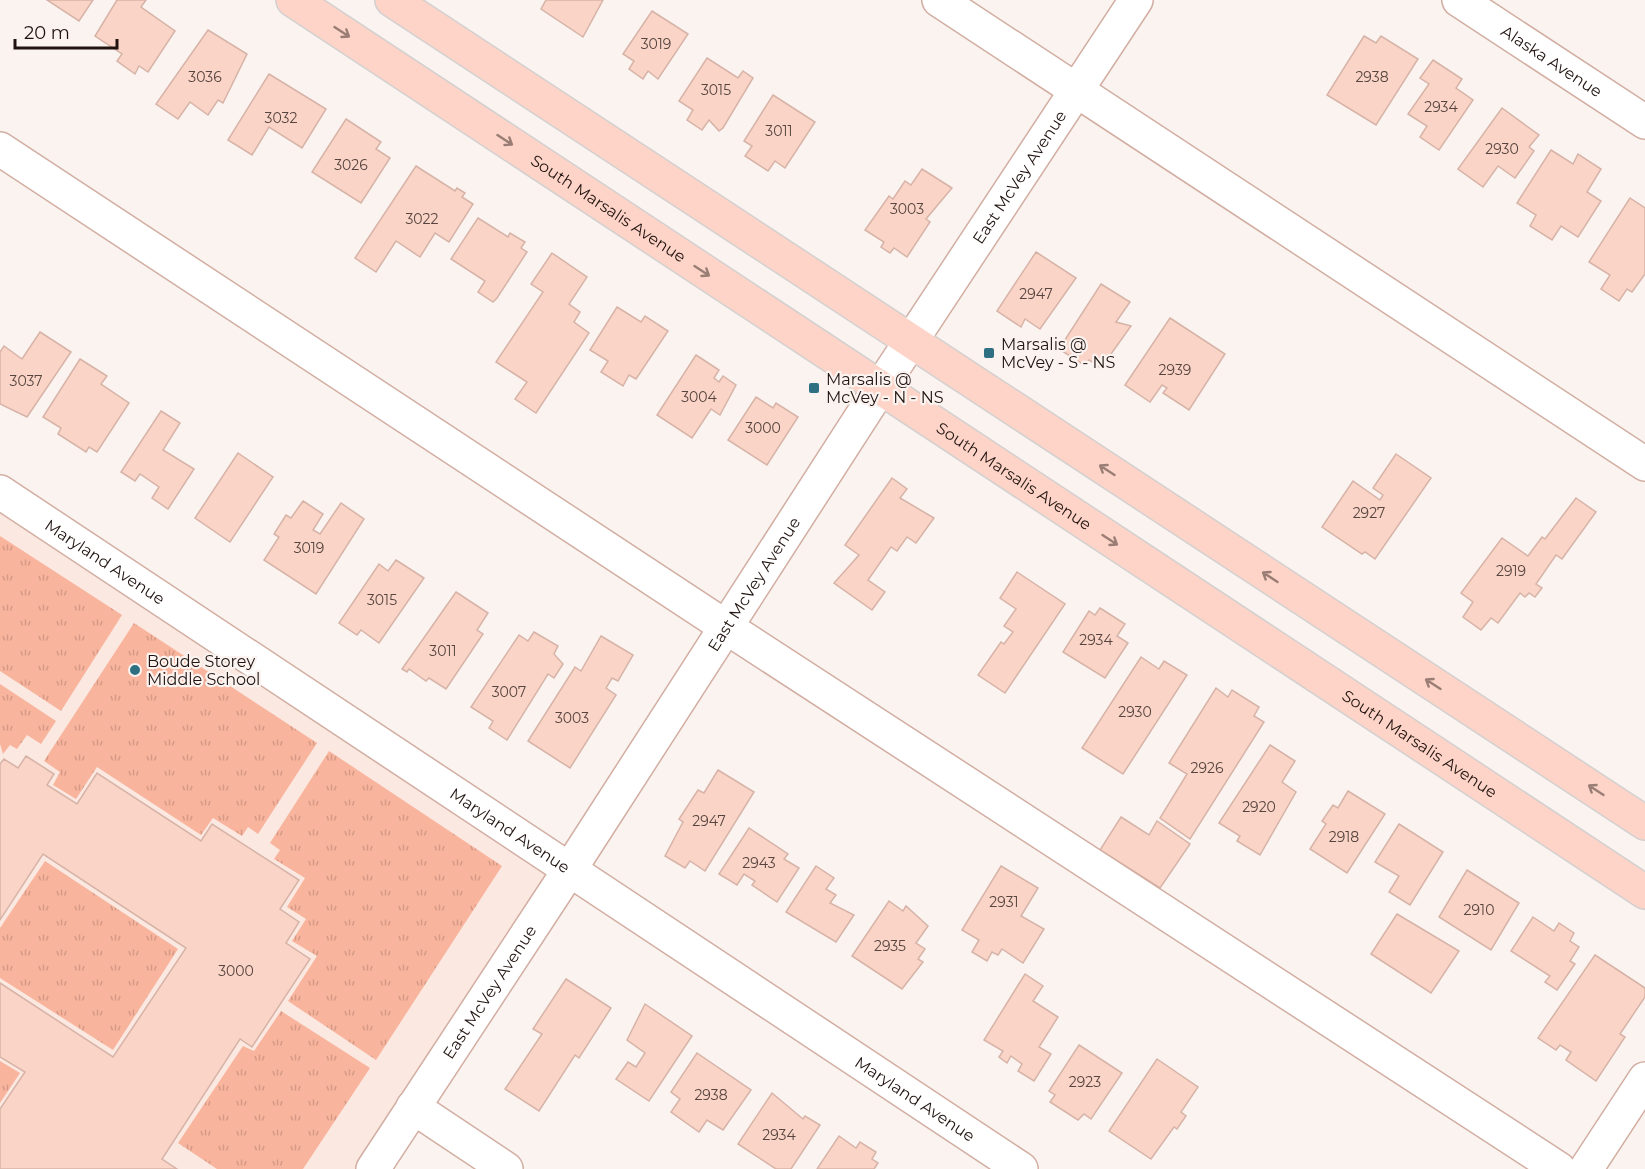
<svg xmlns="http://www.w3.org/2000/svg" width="1645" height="1169" viewBox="0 0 1645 1169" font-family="Montserrat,sans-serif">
<defs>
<pattern id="grass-tufts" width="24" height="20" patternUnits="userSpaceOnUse" patternTransform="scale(1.5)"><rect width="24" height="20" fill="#f9b49d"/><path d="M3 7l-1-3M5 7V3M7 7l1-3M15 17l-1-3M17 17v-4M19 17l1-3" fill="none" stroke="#d59a86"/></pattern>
</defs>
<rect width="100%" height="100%" fill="#faf3f0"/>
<!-- built -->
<polygon fill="#fae8e1" points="0,492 570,869 376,1169 0,1169"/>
<!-- grass -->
<g fill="url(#grass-tufts)">
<polygon points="0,536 122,615 61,711 0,671"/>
<polygon points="134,623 317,743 258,834 248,827 242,836 213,818 201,835 97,767 76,799 53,785 60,772 44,761"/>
<polygon points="0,684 56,721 41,744 27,735 17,749 10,745 3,754 0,744"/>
<polygon points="329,751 502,866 376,1060 288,1001 317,956 292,941 306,919 287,907 305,878 274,859 280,850 270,843"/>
<polygon points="45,861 178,949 113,1050 0,978 0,928"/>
<polygon points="281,1011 370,1068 303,1169 217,1169 178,1143 243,1046 254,1051"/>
<polygon points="0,1061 20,1073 0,1103"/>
</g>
<!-- building -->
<g fill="#f9d4c7" stroke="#d7b3a7" stroke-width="1.5">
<polygon points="47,0 93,0 79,21"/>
<polygon points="117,0 146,0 141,7 175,31 148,72 139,66 135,74 117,61 122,54 95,36"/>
<polygon points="546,0 603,0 583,37 541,9"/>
<polygon points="652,11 688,34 658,79 648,71 643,79 629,69 634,61 623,54"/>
<polygon points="208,30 247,54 223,103 218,100 208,115 190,102 178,119 156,104"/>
<polygon points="1364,36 1376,43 1381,36 1418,59 1376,125 1327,95"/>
<polygon points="707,58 738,78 743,71 753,78 723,128 719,131 709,120 702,130 687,120 693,110 679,101"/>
<polygon points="1433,60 1462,79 1456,88 1473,100 1439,150 1420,137 1427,126 1408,114 1429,84 1420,78"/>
<polygon points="269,74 326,109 302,148 269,127 252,155 228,140"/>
<polygon points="773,95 815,122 785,168 775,161 768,171 745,156 752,146 744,141"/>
<polygon points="1502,108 1539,135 1529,147 1534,151 1515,178 1498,166 1483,187 1458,169"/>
<polygon points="346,119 381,142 376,149 390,158 361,203 312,172"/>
<polygon points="1551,150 1573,164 1578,154 1601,169 1587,192 1601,201 1578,237 1561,226 1552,240 1530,226 1536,215 1517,203"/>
<polygon points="416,166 455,191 457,188 465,193 462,197 473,204 449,242 435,233 420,257 396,241 376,272 355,258"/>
<polygon points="922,169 952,188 926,219 930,222 907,257 894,248 890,253 881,247 884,242 865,230 889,196 893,199 905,181 911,185"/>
<polygon points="1630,198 1645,208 1645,274 1632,292 1627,289 1619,301 1601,289 1610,275 1589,262"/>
<polygon points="478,218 508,237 510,233 525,242 521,248 527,252 497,298 493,302 478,292 485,281 451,259"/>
<polygon points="1036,252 1076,278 1040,329 1025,319 1021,327 997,311"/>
<polygon points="552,253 587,277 569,304 580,312 574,322 589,333 536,413 515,399 527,382 496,362 543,292 531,284"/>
<polygon points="1101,284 1130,302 1116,322 1131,326 1101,368 1089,360 1084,365 1059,349"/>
<polygon points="617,307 641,322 645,316 668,331 636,379 629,375 623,386 601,372 608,361 590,350"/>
<polygon points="1170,318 1225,354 1189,410 1163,393 1167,388 1162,385 1150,402 1125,385"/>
<polygon points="40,332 71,352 27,417 0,404 0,352 4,346 22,359"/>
<polygon points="696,355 719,370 714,378 719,382 723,376 736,385 720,415 711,409 692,438 657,415"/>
<polygon points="80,359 107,376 101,384 129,403 97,452 89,447 86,452 58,434 61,428 43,417"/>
<polygon points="756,397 773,408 776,403 798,417 767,465 728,440"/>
<polygon points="161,411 180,423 163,450 194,469 168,509 152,498 159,487 140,474 135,481 121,472"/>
<polygon points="238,453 273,477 230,542 195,518"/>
<polygon points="1396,454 1431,478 1375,559 1365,552 1362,554 1322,527 1353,481 1380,500 1383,495 1373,488"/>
<polygon points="892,478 907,489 900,498 934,518 916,543 907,537 897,551 891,547 868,580 885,592 872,610 834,583 859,555 845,545"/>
<polygon points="1576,498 1596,512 1562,559 1556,555 1536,584 1542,588 1535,597 1529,593 1525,597 1520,593 1498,623 1491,618 1481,630 1463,617 1473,602 1461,593 1502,538 1528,556 1542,537 1545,539"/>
<polygon points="303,501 323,514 313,530 320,534 341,503 364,519 316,594 264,560 279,537 274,534 286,515 291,518"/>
<polygon points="396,560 424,578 379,643 361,630 357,635 339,623 379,564 388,571"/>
<polygon points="1017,572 1065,604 1005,693 978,675 1001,642 1004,644 1013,632 1004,626 1016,609 1000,598"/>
<polygon points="456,592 488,613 477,630 483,634 446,689 429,678 426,681 409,669 407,672 402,669"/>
<polygon points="1100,608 1125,624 1117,636 1128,643 1105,678 1063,652 1089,611 1095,615"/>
<polygon points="534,632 558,646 554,654 563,664 554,678 548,674 507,740 489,728 493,721 471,707 519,635 528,641"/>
<polygon points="601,636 633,655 618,681 612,678 606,688 616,695 570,768 528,741 575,667 581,671"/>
<polygon points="1141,657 1159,669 1164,661 1187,675 1123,774 1082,748"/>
<polygon points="1216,688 1228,697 1232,690 1259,707 1254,716 1264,722 1190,839 1160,818 1187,774 1169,763"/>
<polygon points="1270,745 1295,761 1282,782 1296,792 1260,855 1237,841 1240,836 1219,823"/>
<polygon points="26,756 54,774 47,785 77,804 97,773 201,841 212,824 299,880 280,909 299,922 286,943 310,959 252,1047 240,1039 162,1159 177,1169 0,1169 0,1109 25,1072 0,1057 0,983 113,1057 186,948 43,854 0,920 0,764 4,759 18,768"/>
<polygon points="718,770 754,792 705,871 690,861 685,868 665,856 683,822 679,819 698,790 704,793"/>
<polygon points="1348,791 1385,814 1347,873 1310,849 1326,824 1322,821 1333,805 1338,808"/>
<polygon points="1121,817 1149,835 1157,821 1190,844 1160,888 1100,850"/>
<polygon points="1399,824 1443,852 1410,905 1389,892 1399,876 1375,862"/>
<polygon points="749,828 788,854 784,859 799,868 777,902 752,885 755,881 744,874 737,885 719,874"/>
<polygon points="816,866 834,878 826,889 836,895 830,903 854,915 836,942 786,912"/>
<polygon points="1001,866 1038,888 1021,916 1044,929 1023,963 1002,949 998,955 992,952 987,961 972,952 979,940 962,930"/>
<polygon points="1467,870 1519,903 1491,950 1439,917"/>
<polygon points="889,901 903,911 906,906 928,926 916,943 925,949 918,959 923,962 902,989 852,956"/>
<polygon points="1397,914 1459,951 1431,993 1371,954"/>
<polygon points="1533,917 1554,931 1559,923 1574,933 1570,941 1579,947 1570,961 1575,964 1557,990 1545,982 1550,976 1511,951"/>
<polygon points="1595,955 1645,988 1645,997 1620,1034 1625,1037 1596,1081 1566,1060 1571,1052 1560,1045 1556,1050 1538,1038"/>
<polygon points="1025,974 1043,986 1033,1001 1058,1017 1039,1047 1051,1054 1034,1081 1018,1071 1022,1064 1011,1056 1007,1063 999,1057 1003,1051 984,1040"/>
<polygon points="566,979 611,1008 579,1058 575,1055 539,1111 505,1089 542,1034 533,1029"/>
<polygon points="645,1004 692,1036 649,1101 616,1079 628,1062 636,1067 645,1053 627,1040"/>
<polygon points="1079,1045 1122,1073 1091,1119 1084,1114 1078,1120 1050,1102 1055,1095 1049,1091"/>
<polygon points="697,1053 751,1090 723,1130 707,1120 699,1132 671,1112 680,1099 671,1092"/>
<polygon points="1157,1059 1198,1087 1181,1112 1186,1116 1177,1129 1174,1127 1151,1159 1109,1131"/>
<polygon points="772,1093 803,1119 805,1116 820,1125 791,1169 776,1169 738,1144"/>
<polygon points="839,1136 856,1148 860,1142 876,1152 872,1159 878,1163 874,1169 817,1169"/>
</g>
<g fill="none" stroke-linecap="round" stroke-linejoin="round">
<!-- minor casing -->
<g stroke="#d2aea2" stroke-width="36">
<g id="minor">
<polyline points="939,0 1645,464"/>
<path id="s1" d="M1459,0l186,122"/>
<polyline points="0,149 726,627 1559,1169"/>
<path id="s2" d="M0,492l1021,677"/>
<polyline points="413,1107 506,1169"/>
<path id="s3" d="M373,1169l197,-300 310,-481 256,-388"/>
<polyline points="1586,1169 1645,1079"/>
</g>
</g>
<!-- major casing -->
<g stroke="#d3d0cf" stroke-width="36">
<g id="major">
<path id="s4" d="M293,0l1352,892"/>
<polyline points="392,0 1645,823"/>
</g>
</g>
<!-- minor -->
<use href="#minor" stroke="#fff" stroke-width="33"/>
<!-- major -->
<use href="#major" stroke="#fdd4c7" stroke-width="33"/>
</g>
<!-- one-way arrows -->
<defs><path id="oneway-shaft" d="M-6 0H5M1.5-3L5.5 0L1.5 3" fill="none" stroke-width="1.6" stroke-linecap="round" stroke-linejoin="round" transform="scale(1.5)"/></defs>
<g stroke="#9a7e75">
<use href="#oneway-shaft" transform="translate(342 32) rotate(33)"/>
<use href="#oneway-shaft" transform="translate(505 140) rotate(33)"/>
<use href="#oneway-shaft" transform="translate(702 271) rotate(33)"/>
<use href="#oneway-shaft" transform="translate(1107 470) rotate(-147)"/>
<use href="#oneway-shaft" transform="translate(1110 540) rotate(33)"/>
<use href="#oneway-shaft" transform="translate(1270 577) rotate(-147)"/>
<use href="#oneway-shaft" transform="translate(1433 684) rotate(-147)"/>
<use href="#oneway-shaft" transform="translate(1596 790) rotate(-147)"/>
</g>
<!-- markers -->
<g fill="#2e6f82" stroke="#faf3f0" stroke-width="2">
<rect x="983" y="347" width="12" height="12" rx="3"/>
<rect x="808" y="382" width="12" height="12" rx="3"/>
<circle cx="135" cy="670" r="6"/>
</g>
<g text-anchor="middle" stroke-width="4.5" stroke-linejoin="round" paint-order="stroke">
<!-- number labels -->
<g font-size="14" fill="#57443e">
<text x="656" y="49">3019</text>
<text x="205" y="82">3036</text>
<text x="1372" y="82">2938</text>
<text x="716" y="95">3015</text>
<text x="1441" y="112">2934</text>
<text x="281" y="123">3032</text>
<text x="779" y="136">3011</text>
<text x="1502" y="154">2930</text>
<text x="351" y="170">3026</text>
<text x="907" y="214">3003</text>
<text x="422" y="224">3022</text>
<text x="1036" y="299">2947</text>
<text x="1175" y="375">2939</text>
<text x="26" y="386">3037</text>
<text x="699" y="402">3004</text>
<text x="763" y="433">3000</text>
<text x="1369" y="518">2927</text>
<text x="309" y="553">3019</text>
<text x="1511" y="576">2919</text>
<text x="382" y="605">3015</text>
<text x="1096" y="645">2934</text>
<text x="443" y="656">3011</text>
<text x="509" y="697">3007</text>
<text x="1135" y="717">2930</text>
<text x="572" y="723">3003</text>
<text x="1207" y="773">2926</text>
<text x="1259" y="812">2920</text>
<text x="709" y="826">2947</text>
<text x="1344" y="842">2918</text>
<text x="759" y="868">2943</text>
<text x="1004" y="907">2931</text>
<text x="1479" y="915">2910</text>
<text x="890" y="951">2935</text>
<text x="236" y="976">3000</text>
<text x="1085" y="1087">2923</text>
<text x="711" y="1100">2938</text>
<text x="779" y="1140">2934</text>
</g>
<!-- street labels -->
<g font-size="16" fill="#211410" stroke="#faf3f0">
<text dy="6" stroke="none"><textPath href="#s1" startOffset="111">Alaska Avenue</textPath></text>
<text dy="6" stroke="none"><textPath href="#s3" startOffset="1184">East McVey Avenue</textPath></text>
<text dy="6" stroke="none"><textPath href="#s4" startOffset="378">South Marsalis Avenue</textPath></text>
<text dy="6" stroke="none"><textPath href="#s4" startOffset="864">South Marsalis Avenue</textPath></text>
<text dy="6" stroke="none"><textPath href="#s2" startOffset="126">Maryland Avenue</textPath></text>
<text dy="6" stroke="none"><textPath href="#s3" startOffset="698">East McVey Avenue</textPath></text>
<text dy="6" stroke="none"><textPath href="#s4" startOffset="1350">South Marsalis Avenue</textPath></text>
<text dy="6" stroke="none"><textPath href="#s2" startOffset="612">Maryland Avenue</textPath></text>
<text dy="6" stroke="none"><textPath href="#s3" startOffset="212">East McVey Avenue</textPath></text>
<text dy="6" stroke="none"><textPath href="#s2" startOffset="1098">Maryland Avenue</textPath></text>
</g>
<!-- poi labels -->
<g font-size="16" fill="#211410" stroke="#faf3f0" text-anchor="start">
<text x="1001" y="350">Marsalis @<tspan x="1001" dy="18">McVey - S - NS</tspan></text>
<text x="826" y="385">Marsalis @<tspan x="826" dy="18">McVey - N - NS</tspan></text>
<text x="147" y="667">Boude Storey<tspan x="147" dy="18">Middle School</tspan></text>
</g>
</g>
<!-- scale -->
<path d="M15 39v9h102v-9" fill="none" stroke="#211410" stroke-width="3"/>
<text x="24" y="39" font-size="18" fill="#211410" stroke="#faf3f0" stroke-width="4.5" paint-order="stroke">20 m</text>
</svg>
